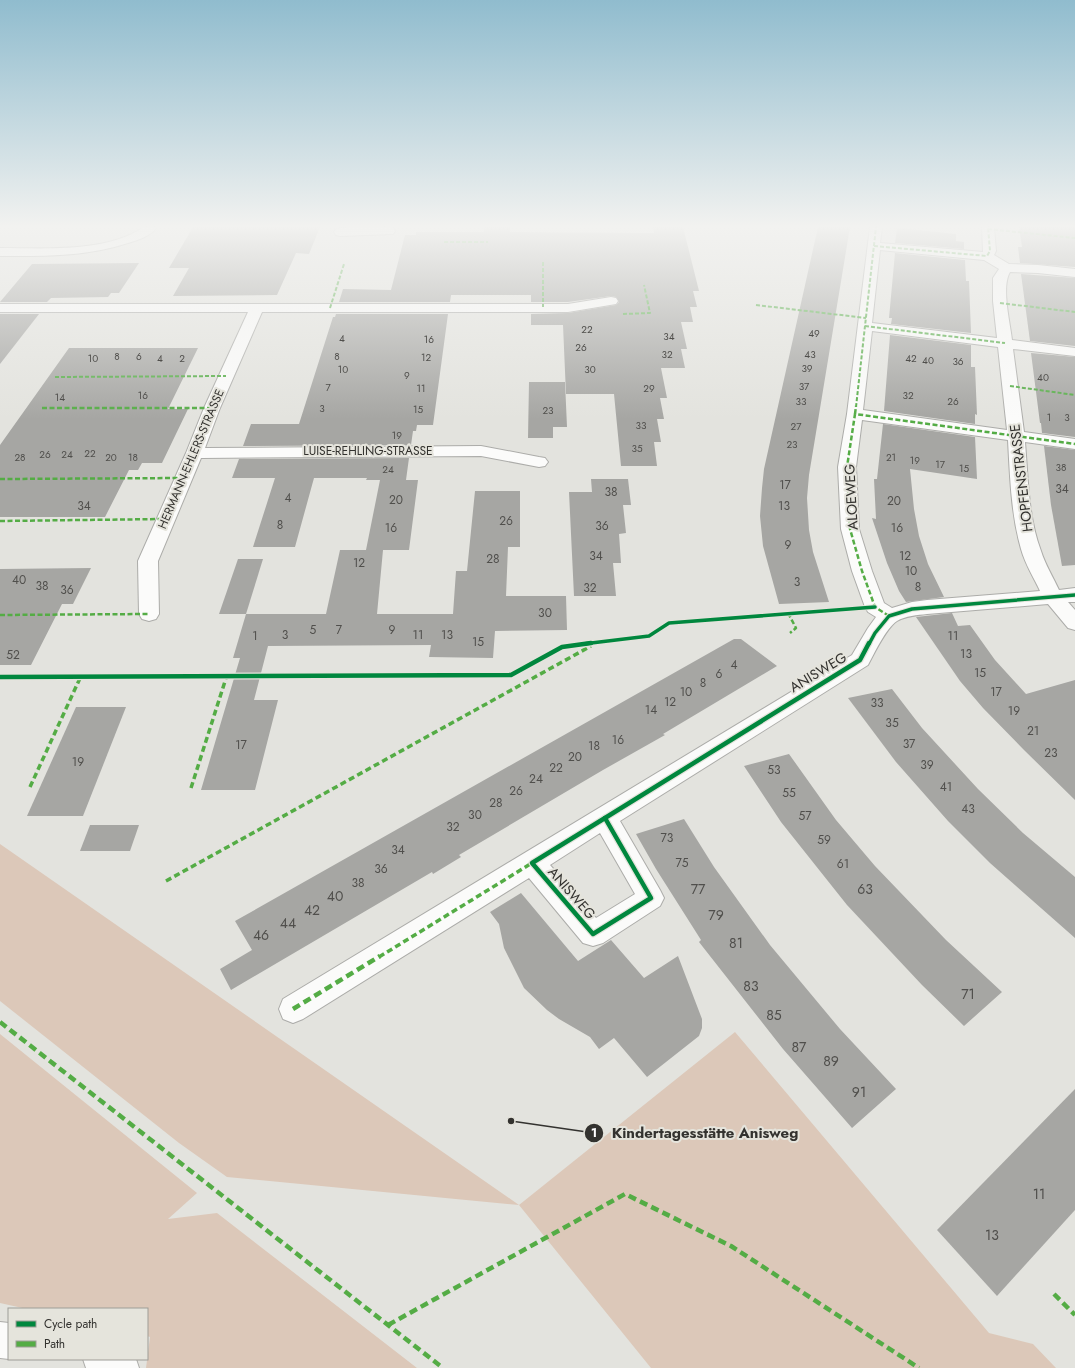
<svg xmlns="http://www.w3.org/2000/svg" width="1075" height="1368" viewBox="0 0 1075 1368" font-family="Jost,sans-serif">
<rect width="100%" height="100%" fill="#e3e3de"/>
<!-- green -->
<g fill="#dcc8b9">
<polygon points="0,844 519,1205 735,1032 989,1333 1033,1344 1056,1368 651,1368 519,1205 227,1177 179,1143 0,1001"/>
<polygon points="0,1034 197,1193 168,1219 217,1213 417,1368 146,1368 150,1337 147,1336 147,1309 27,1309 0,1303"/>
</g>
<!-- building -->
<g fill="#a6a6a3">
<polygon points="193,227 320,227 309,254 296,253 277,295 173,296 189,268 169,268"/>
<polygon points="485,227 510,227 510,232 654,233 653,227 683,227 699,291 693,291 697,307 690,307 693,322 681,322 687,349 681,349 685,368 661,368 667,398 660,398 664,419 657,419 661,442 654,442 657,466 621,466 614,394 566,394 563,325 531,325 531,314 568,313 616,305 619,302 616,297 611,296 568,302 531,302 531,295 451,295 450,302 339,302 343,289 391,290 405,235 416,235 416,232 484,232"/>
<polygon points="818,227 850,227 809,475 807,498 809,530 813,552 829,602 779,604 763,546 760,516 762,488 764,469"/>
<polygon points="1019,227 1075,227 1075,267 1020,263 1018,247 1022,247"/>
<polygon points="897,228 956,234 956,241 964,242 964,249 895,243"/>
<polygon points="895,253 965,260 966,281 969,281 971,333 891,324 892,318 889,318"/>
<polygon points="139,263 119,293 111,293 108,297 51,298 47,302 0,302 32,264"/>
<polygon points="1021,274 1075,278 1075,346 1030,341"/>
<polygon points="0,314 39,314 0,364"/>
<polygon points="336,314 448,314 433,425 417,425 416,431 413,431 411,445 243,446 251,424 299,424 333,317 335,317"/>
<polygon points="890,335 971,345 971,367 975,367 977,415 975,414 975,424 884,411"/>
<polygon points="69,348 198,348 168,409 188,409 162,463 142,463 138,470 129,470 105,517 0,517 0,445"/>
<polygon points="1031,353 1075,357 1075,437 1042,433 1041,423 1040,423"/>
<polygon points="529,382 565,382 567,427 553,427 553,438 528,438"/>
<polygon points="883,424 975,437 977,479 910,469 914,509 919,536 928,564 944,597 906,602 899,591 887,563 872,518 876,519 874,479 877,479"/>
<polygon points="1044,446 1075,450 1075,565 1062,566 1051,505"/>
<polygon points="409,458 406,480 418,480 409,550 366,550 380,480 366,480 367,478 314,478 295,547 253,547 275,478 232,478 239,459"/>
<polygon points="591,479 628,479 631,505 623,505 626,533 619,534 621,563 613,563 616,596 574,596 569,492 592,492"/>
<polygon points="475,491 520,491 520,547 508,547 506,596 566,596 567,630 495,631 493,658 429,657 431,645 268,646 254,700 278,700 255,790 201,790 240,658 233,658 246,614 326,614 340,550 383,550 377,614 453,614 456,571 467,571"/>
<polygon points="238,559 263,559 246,614 219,614"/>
<polygon points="91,568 73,604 62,604 31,665 0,665 0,569"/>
<polygon points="952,613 958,626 970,625 995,660 1026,694 1075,680 1075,800 1024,750 983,708 960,681 916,617"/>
<polygon points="734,639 741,639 777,666 663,734 665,735 603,770 459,855 461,857 433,874 432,872 231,990 220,969 252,950 235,921"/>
<polygon points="892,689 922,728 978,789 1023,833 1075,877 1075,938 990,863 948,821 896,762 848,698"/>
<polygon points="76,707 126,707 83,816 27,816"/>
<polygon points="789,754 836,820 875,866 946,940 1002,992 964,1026 922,985 847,905 781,822 744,766"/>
<polygon points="684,819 714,867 770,945 840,1029 896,1089 852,1128 783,1049 699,942 701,940 656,869 636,834"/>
<polygon points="90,825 139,825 130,851 80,851"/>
<polygon points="521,893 578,961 611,940 644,978 678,956 702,1019 702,1028 699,1036 647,1077 614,1038 599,1049 590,1037 559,1019 547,1010 524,988 504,948 499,924 490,912"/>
<polygon points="1075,1089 1075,1210 997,1296 937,1230"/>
</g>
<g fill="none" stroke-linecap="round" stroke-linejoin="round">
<!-- minor casing -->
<g stroke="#acaca9" stroke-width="2">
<g id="minor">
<path d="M144,227h13c-6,9 -19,13 -29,16 -42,14 -85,13 -128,13v-8c44,0 106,5 144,-21z"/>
<polygon points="389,227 393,228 395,231 393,234 340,236 336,235 334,232 336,229 340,228"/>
<path d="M870,227h12l-2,16 103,9 -1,-25h12l2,24 -2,4 15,9 29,1 37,4v8l-37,-4 -28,-1c-9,15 0,50 2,68l63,8v8l-62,-7 11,83 51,7v10l-50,-7c3,36 3,75 16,109 4,13 12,26 18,39l16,-2v14h-7l7,8v20l-7,-2 -20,-24 -121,10c-9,1 -22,2 -30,7 -11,7 -23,33 -29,44l-248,156 40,69 4,8 -4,8 -57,37 -10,3 -10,-3 -54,-65 -226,141 -10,4 -10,-4 -4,-10 4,-10 569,-344 16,-27 8,-11 -8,-5 -3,-5 -13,-36 -11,-42 -3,-62 9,-53zM880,250l104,10 15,9 -6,9v23l4,37 -125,-15zM872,331l126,16 9,83 -144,-20zM862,420l146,20c2,37 3,74 13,109 4,15 13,29 19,42l-113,9 -15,2 -20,6 -8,-5 -12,-32 -13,-42 -3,-62zM600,833l35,61 -39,24 -46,-53z"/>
<polygon points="611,297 616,298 618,301 616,304 568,312 262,312 220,408 205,448 481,446 539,457 545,458 548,462 545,466 539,467 481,456 201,458 158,561 159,614 156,619 149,621 142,619 139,614 138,561 186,453 204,408 248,312 0,312 0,304 568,304"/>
</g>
</g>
<!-- secondary casing -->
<g stroke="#acaca9" stroke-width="2">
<g id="secondary">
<polygon points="0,1322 9,1323 9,1359 0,1358"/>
<polygon points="83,1359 136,1359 139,1368 86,1368"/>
</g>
</g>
<!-- minor -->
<use href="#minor" fill="#fbfbfa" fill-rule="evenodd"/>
<!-- secondary -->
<use href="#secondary" fill="#fbfbfa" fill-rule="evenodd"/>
<!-- quiet-far3 -->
<g stroke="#54ac45" stroke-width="2" stroke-dasharray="4 2" stroke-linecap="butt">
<polyline points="988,229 1075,238"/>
<polyline points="444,242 488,242"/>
<polyline points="874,246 987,256 990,251 988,227"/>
<polyline points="543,262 543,307"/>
<polyline points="1000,303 1075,312"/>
<polyline points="756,305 866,318"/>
<polyline points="330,308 344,264"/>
<polyline points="623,314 650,313 644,285"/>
<polyline points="865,326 1005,343"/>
<polyline points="55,377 226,376"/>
<polyline points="1010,386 1075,395"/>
<polyline points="856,407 876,227"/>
</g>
<!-- quiet-far2 -->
<g stroke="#54ac45" stroke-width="2.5" stroke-dasharray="5 2.5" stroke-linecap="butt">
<polyline points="42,408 212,408"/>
<polyline points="855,414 856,406"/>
<polyline points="0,479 183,478"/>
<polyline points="0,521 165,519"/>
<polyline points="788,613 796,628 790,633"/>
<polyline points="0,615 149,614"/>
<polyline points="889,616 875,607 862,571 850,529 847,467 855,414 1075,444"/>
</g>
<!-- quiet-far1 -->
<g stroke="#54ac45" stroke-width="3.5" stroke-dasharray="6 3.5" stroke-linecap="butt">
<polyline points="30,787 81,676"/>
<polyline points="191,788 227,675"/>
<polyline points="166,881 591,646"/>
<polyline points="379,957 532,863"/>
</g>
<!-- quiet -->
<g stroke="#54ac45" stroke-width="4.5" stroke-dasharray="8 4.5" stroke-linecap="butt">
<polyline points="293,1009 380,956"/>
<polyline points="0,1022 443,1368"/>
<polyline points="1054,1294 1075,1315"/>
<polyline points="388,1325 625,1194 731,1246 919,1368"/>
</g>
<!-- cycleway-far1 casing -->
<g stroke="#e5e4dc" stroke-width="5.5">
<g id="cycleway-far1">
<polyline points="583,644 649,636 669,623 875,607"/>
<polyline points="869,644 875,633 889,616 912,609 1075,595"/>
</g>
</g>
<!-- cycleway casing -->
<g stroke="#e5e4dc" stroke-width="7">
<g id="cycleway">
<polyline points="0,677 511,675 562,647 591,643"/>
<polygon points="605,818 651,898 593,934 532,863"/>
<polyline points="605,818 860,660 869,643"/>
</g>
</g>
<!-- cycleway-far1 -->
<use href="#cycleway-far1" stroke="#00873e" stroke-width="3.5"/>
<!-- cycleway -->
<use href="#cycleway" stroke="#00873e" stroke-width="4.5"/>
</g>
<!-- sky -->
<linearGradient id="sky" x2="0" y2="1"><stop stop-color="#90bcce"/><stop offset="0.54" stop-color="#f2f2f0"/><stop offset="1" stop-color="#f2f2f0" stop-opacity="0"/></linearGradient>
<rect width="1075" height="419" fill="url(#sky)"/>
<g text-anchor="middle" stroke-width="4" stroke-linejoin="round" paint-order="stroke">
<!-- far-number labels -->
<g font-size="10" fill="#504f4c">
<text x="587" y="333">22</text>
<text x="814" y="337">49</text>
<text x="669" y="340">34</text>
<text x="342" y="342">4</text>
<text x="429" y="343">16</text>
<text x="581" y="351">26</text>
<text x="667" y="358">32</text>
<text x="810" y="358">43</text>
<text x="117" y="360">8</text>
<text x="139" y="360">6</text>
<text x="337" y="360">8</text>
<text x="426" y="361">12</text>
<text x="93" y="362">10</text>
<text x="160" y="362">4</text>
<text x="182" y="362">2</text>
<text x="911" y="362">42</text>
<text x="928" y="364">40</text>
<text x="958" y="365">36</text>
<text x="807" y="372">39</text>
<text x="343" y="373">10</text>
<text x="590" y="373">30</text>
<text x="407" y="379">9</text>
<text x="1043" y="381">40</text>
<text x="804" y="390">37</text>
<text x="328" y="391">7</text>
<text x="421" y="392">11</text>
<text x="649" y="392">29</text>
<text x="143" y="399">16</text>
<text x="908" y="399">32</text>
<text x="60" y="401">14</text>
<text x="801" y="405">33</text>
<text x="953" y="405">26</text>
<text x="322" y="412">3</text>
<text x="418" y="413">15</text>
<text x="548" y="414">23</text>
<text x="1049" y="421">1</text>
<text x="1067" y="421">3</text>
<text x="641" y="429">33</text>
<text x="796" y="430">27</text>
<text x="397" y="439">19</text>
<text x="792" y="448">23</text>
<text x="637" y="452">35</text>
<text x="90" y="457">22</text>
<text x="45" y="458">26</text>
<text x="67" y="458">24</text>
<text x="20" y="461">28</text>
<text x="111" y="461">20</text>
<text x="133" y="461">18</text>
<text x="891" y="461">21</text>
<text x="915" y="464">19</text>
<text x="940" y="468">17</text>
<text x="1061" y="471">38</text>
<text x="964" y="472">15</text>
<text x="388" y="473">24</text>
</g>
<!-- far-street labels -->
<g font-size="12" fill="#33322f" stroke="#e5e4dc">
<text x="368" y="455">LUISE-REHLING-STRASSE</text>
<text transform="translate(191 459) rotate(-67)" y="4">HERMANN-EHLERS-STRASSE</text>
</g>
<!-- number labels -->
<g font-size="12" fill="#504f4c">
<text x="785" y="489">17</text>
<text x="1062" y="493">34</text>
<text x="611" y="496">38</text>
<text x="288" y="502">4</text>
<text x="396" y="504">20</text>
<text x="894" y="505">20</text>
<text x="84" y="510">34</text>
<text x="784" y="510">13</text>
<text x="506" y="525">26</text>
<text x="280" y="529">8</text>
<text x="602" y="530">36</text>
<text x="391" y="532">16</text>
<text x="897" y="532">16</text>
<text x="788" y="549">9</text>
<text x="596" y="560">34</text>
<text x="905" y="560">12</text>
<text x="493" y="563">28</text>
<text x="359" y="567">12</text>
<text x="911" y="575">10</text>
<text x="19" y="584">40</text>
<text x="797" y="586">3</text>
<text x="42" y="590">38</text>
<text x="918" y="591">8</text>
<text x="590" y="592">32</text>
<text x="67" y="594">36</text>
<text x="545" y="617">30</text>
<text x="313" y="634">5</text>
<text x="339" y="634">7</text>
<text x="392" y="634">9</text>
<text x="285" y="639">3</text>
<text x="418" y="639">11</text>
<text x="447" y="639">13</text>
<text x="255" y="640">1</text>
<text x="953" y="640">11</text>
<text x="478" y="646">15</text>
<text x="966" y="658">13</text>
<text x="13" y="659">52</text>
<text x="734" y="669">4</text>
<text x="980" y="677">15</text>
<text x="719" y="678">6</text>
<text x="703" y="687">8</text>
<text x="686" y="696">10</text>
<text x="996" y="696">17</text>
<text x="670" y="706">12</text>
<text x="877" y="707">33</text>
<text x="651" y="714">14</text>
<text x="1014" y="715">19</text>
<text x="892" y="727">35</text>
<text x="1033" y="735">21</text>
<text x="618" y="744">16</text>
<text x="909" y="748">37</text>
<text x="241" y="749">17</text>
<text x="594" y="750">18</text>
<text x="1051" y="757">23</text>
<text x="575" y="761">20</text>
<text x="78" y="766">19</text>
<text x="927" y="769">39</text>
<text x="556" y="772">22</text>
<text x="774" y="774">53</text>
<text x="536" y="783">24</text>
<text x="946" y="791">41</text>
<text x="516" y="795">26</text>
<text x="789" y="797">55</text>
<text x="496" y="807">28</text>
<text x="968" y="813">43</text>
<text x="475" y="819">30</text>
<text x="805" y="820">57</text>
<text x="453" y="831">32</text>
<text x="667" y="842">73</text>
<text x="824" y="844">59</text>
<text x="398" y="854">34</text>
<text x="682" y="867">75</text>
<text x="843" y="868">61</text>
<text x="381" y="873">36</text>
<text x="358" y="887">38</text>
</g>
<!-- street labels -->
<g font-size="14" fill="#33322f" stroke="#e5e4dc">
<text transform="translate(1021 478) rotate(-97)" y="5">HOPFENSTRASSE</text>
<text transform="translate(851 497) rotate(-93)" y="5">ALOEWEG</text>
<text transform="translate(818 672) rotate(-31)" y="5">ANISWEG</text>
<text transform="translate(572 893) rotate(49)" y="5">ANISWEG</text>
</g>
<!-- near-number labels -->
<g font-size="14" fill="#504f4c">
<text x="698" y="894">77</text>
<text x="865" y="894">63</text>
<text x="335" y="901">40</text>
<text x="312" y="915">42</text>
<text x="716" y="920">79</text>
<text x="288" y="928">44</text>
<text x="261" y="940">46</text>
<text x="736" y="948">81</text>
<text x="751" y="991">83</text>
<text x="968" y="999">71</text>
<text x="774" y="1020">85</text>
<text x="799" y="1052">87</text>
<text x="831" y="1066">89</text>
<text x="859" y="1097">91</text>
<text x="1039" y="1199">11</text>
<text x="992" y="1240">13</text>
</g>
</g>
<!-- callouts -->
<path fill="none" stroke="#33322f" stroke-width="1.5" d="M511 1121L594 1133"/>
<g fill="#33322f" stroke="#e5e4dc" stroke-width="1.5">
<circle cx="511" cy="1121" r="4"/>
<circle cx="594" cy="1133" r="10"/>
</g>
<g font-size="12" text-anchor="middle" font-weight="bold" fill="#fff">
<text x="594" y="1137">1</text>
</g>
<g font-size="15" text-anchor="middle" font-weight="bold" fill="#33322f" stroke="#e5e4dc" stroke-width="4" stroke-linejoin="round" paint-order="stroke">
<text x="705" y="1138">Kindertagesstätte Anisweg</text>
</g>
<!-- legend -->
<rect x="8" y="1308" width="140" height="52" fill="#e5e4dc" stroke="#9e9d97"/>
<rect x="16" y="1321" width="20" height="6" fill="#00873e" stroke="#9e9d97"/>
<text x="44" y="1328" font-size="12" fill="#33322f">Cycle path</text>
<rect x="16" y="1341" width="20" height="6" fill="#54ac45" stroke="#9e9d97"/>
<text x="44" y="1348" font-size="12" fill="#33322f">Path</text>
</svg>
